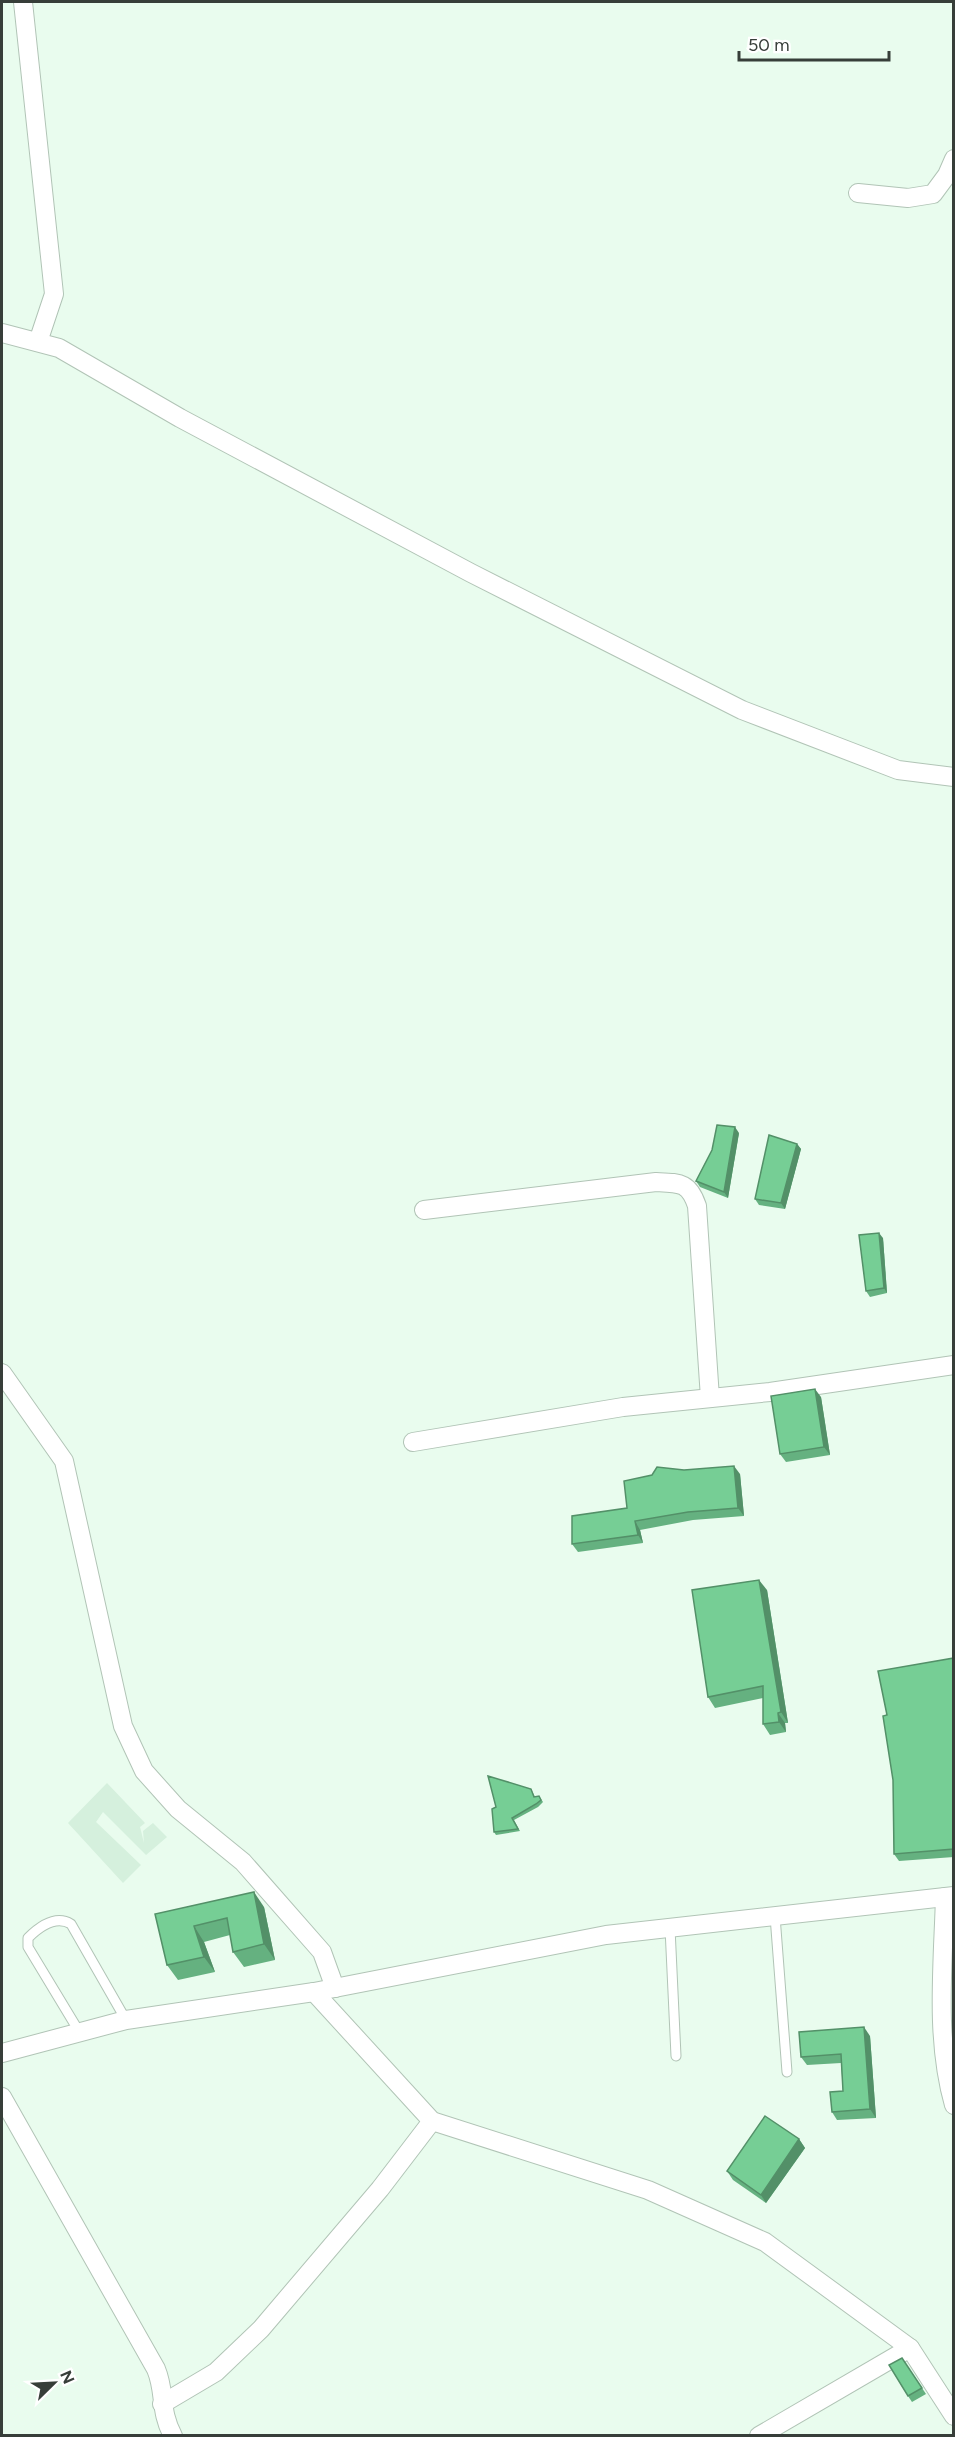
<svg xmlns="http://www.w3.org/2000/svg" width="955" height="2437" viewBox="0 0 955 2437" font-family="Figtree,sans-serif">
<rect width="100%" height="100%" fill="#e9fcee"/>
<!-- built -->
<polygon fill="#d5f0dd" points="107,1783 145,1823 140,1827 144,1843 143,1831 153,1823 167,1837 146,1855 103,1812 96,1822 141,1865 123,1883 68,1823"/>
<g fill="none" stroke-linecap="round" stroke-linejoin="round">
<!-- service casing -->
<g stroke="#b1c4b6" stroke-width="11">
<g id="service">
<polyline points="775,1916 787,2072"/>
<polyline points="670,1928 676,2056"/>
<path d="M80,2033l-52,-86v-9c12,-12 28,-23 43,-14l55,96"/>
</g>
</g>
<!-- minor casing -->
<g stroke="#b1c4b6" stroke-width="20">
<g id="minor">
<polyline points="23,2 54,294 38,342"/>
<polyline points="858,193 908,198 933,194 947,175 954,159"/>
<polyline points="2,333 59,348 180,418 471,573 742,710 898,770 954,777"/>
<path d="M424,1210l232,-28c24,1 33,0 41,24l13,192"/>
<polyline points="2,1373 64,1461 123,1726 144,1771 178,1809 243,1862 322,1952 335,1988"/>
<polyline points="413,1442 623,1407 770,1392 954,1365"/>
<path d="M945,1897c-2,68 -10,142 9,208"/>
<polyline points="314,1992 432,2121 648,2190 765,2242 910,2348 954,2416"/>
<polyline points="2,2053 126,2020 314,1992 606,1935 954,1896"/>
<path d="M2,2097l154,272c10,24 3,41 17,67"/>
<polyline points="162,2404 216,2372 261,2329 380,2189 432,2121"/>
<polyline points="759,2436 910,2348"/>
</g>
</g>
<!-- service -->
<use href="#service" stroke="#fff" stroke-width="9"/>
<!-- minor -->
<use href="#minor" stroke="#fff" stroke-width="18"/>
</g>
<!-- wall -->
<g fill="#65b180">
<polygon points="739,1133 728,1198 700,1187 696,1181"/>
<polygon points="797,1144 801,1149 785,1209 759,1205 755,1199"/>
<polygon points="883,1238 887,1293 870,1297 866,1291"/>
<polygon points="821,1397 830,1455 786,1462 780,1454"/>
<polygon points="740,1474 744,1516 693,1520 640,1530 643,1543 578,1552 572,1544 627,1508"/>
<polygon points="767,1590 788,1723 785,1723 786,1732 770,1735 763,1724 763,1698 715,1708 708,1697"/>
<polygon points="954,1658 954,1857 899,1861 894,1854 893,1780"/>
<polygon points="531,1789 535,1797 539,1796 543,1802 538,1807 514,1820 520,1831 496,1835 494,1832 496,1807"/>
<polygon points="264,1907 275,1960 244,1967 233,1952 230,1935 204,1942 215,1972 178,1980 167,1965 155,1914"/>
<polygon points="870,2036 876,2118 837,2120 832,2112 843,2091 841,2063 807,2065 801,2057"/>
<polygon points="799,2139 805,2148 766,2203 733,2180 727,2171"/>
<polygon points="902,2358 926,2394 912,2402 908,2396"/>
</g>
<!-- shaded-wall -->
<g fill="#539068">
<polygon points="735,1127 739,1133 728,1198 724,1192"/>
<polygon points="797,1144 801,1149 785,1209 781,1203"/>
<polygon points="879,1233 883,1238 887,1293 884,1288"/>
<polygon points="815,1389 821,1397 830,1455 824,1447"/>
<polygon points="734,1466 740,1474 744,1516 738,1508"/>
<polygon points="635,1521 640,1530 643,1543 638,1535"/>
<polygon points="759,1580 767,1590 788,1723 781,1712"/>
<polygon points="778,1713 785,1723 786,1732 779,1722"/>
<polygon points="254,1892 264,1907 275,1960 264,1944"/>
<polygon points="194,1926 204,1942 215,1972 204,1957"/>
<polygon points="864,2027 870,2036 876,2118 870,2109"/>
<polygon points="799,2139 805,2148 766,2203 761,2195"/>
</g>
<!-- building -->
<g fill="#76ce95" stroke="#539068" stroke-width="1.5">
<polygon points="717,1125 735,1127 724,1192 696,1181 712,1150"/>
<polygon points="769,1135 797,1144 781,1203 755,1199"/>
<polygon points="879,1233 884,1288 866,1291 859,1235"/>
<polygon points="815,1389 824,1447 780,1454 771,1396"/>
<polygon points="734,1466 738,1508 688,1512 635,1521 638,1535 572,1544 572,1516 627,1508 624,1481 652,1475 657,1467 684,1470"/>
<polygon points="759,1580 781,1712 778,1713 779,1722 763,1724 763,1686 708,1697 692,1590"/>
<polygon points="954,1658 954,1849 894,1854 893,1780 883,1716 887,1715 878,1671"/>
<polygon points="488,1776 531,1789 534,1797 539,1796 541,1800 536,1804 512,1818 518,1829 494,1832 492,1809 496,1807"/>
<polygon points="254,1892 264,1944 233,1952 227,1918 194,1926 204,1957 167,1965 155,1914"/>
<polygon points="864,2027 870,2109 832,2112 830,2092 843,2091 841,2054 801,2057 799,2032"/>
<polygon points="765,2116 799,2139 761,2195 727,2171"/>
<polygon points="902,2358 922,2388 908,2396 889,2365"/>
</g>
<!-- border -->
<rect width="955" height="2437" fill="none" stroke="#373e39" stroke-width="6"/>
<!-- north arrow -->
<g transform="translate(54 2383) rotate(66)" stroke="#ffffff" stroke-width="4.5" paint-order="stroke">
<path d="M0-4.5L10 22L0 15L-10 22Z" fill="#373e39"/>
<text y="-9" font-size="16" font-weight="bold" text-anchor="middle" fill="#373e39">N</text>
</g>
<!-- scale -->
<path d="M739 51v9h150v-9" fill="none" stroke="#373e39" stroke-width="3"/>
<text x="748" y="51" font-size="18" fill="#373e39" stroke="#ffffff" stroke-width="4.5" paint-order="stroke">50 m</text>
</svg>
